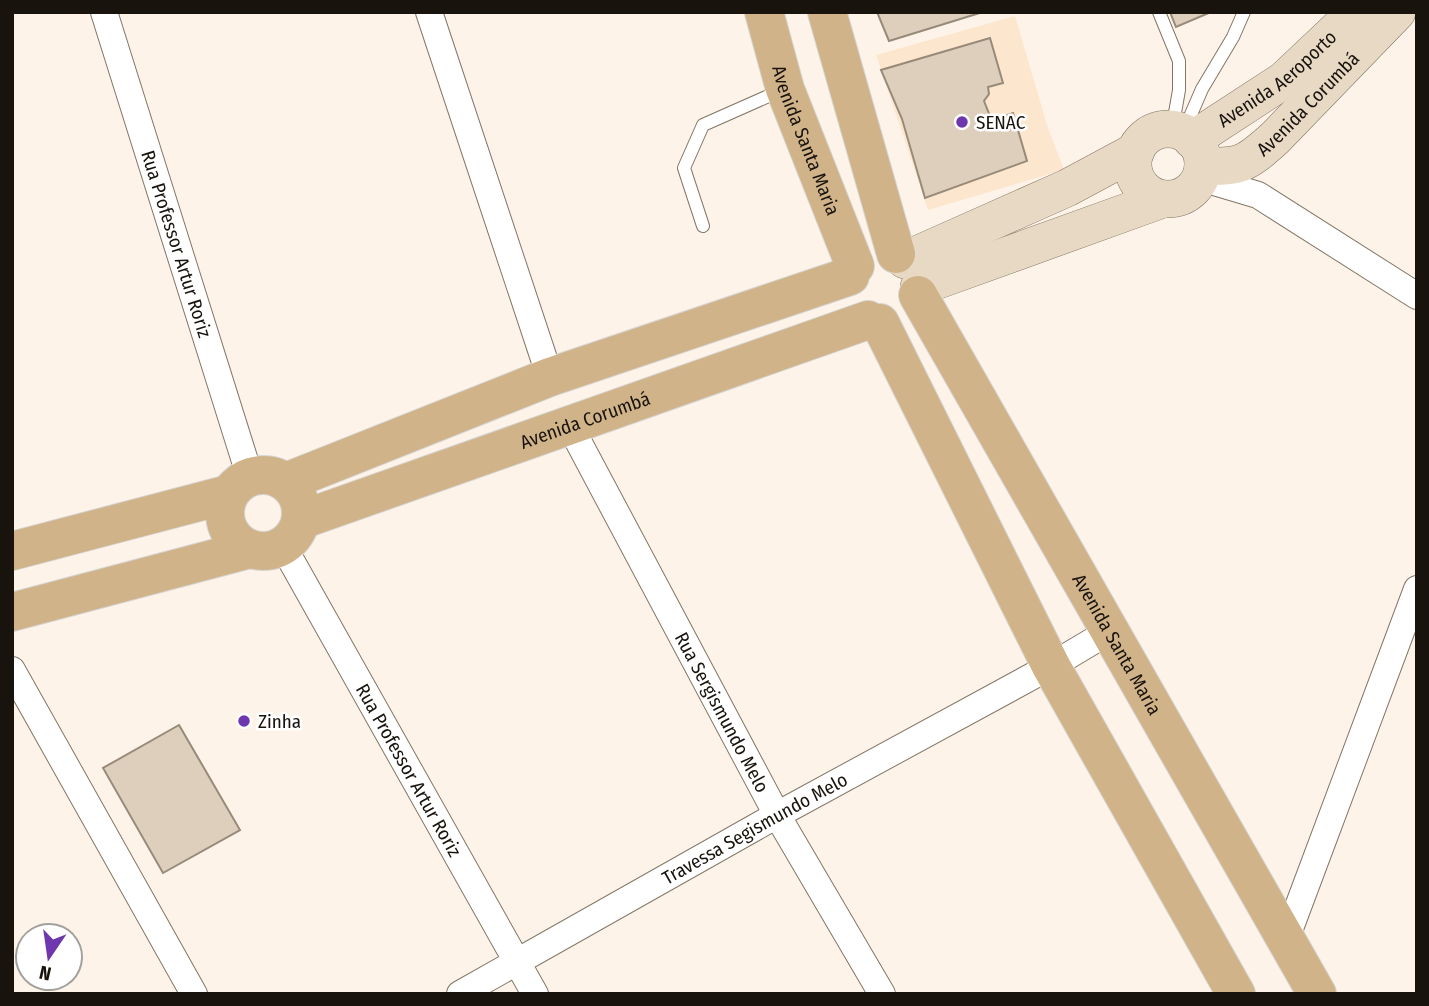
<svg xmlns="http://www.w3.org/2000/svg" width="1429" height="1006" viewBox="0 0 1429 1006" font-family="'Fira Sans Condensed',sans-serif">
<rect width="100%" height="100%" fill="#fdf3e8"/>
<!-- built -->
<polygon fill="#fce7ce" points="1015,16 1048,128 1064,170 928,210 876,55"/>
<!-- building -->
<g fill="#decfbd" stroke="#988a79" stroke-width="2">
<polygon points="877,12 983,12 889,41"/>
<polygon points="1170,12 1211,12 1176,27"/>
<polygon points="990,38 1003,83 988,87 989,94 984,101 990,116 1002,117 1013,113 1027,161 925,198 902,119 881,70"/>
<polygon points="179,725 240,830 163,873 103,768"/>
</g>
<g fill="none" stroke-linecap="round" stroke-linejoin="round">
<!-- lane casing -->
<g stroke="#837665" stroke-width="14">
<g id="lane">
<polyline points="1159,12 1179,61 1179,90 1172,130"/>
<polyline points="1183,133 1202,89 1233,37 1244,12"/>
<polyline points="703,226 684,168 703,125 782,90"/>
</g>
</g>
<!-- street casing -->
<g stroke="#837665" stroke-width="28">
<g id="street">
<path id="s1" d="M104,12l146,465"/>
<polyline points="429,12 550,377"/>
<polyline points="1201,178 1258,195 1417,296"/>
<path id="s2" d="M570,426l207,389 105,179"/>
<path id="s3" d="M283,546l252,448"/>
<polyline points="12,670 194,994"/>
<polyline points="1286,939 1417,589"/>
<path id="s4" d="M460,994l317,-179 274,-149 57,-34"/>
</g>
</g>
<!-- secondary casing -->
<g stroke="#837665" stroke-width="38">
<g id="secondary">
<circle cx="1168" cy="164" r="35"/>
<path id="s5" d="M1192,140l92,-60 72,-68"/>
<path id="s6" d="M1203,166c39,1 43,-2 72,-28l122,-126"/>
<polyline points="905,260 1067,188 1136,151"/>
<polyline points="919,287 1163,199"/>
</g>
</g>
<!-- primary casing -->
<g stroke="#d5d5d3" stroke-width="40">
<g id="primary">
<path id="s7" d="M764,12l21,77 70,177"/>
<polyline points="827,12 896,254"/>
<path id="s8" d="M918,295l399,699"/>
<polyline points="880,323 1051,666 1236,994"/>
<circle cx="263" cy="513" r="38"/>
<polyline points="286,482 550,377 850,276"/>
<path id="s9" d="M301,520l567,-200"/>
<polyline points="12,551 229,494"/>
<polyline points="12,612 250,549"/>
</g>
</g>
<!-- lane -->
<use href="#lane" stroke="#fff" stroke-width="12"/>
<!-- street -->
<use href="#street" stroke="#fff" stroke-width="26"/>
<!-- secondary -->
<use href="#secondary" stroke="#e8d9c4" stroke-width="37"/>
<!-- primary -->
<use href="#primary" stroke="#d1b389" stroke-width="38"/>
</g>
<!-- markers -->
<g fill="#6f37ae" stroke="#fff" stroke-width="2.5">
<circle cx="962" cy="122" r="7"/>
<circle cx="244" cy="721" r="7"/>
</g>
<g text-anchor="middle" stroke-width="5" stroke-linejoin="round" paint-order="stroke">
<!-- street labels -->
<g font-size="19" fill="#18130d" stroke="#fff">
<text dy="7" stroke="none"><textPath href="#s5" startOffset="105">Avenida Aeroporto</textPath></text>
<text dy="7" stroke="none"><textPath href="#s6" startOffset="128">Avenida Corumbá</textPath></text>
<text dy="7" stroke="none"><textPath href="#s7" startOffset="135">Avenida Santa Maria</textPath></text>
<text dy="7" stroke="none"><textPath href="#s1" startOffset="243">Rua Professor Artur Roriz</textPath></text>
<text dy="7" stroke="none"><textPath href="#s9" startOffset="301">Avenida Corumbá</textPath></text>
<text dy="7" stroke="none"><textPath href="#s8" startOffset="402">Avenida Santa Maria</textPath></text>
<text dy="7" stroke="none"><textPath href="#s2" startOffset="324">Rua Sergismundo Melo</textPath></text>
<text dy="7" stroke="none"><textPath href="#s3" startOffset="257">Rua Professor Artur Roriz</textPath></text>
<text dy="7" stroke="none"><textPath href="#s4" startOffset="338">Travessa Segismundo Melo</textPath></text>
</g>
<!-- poi labels -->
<g font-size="19" fill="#18130d" stroke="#fff" text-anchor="start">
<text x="976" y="129">SENAC</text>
<text x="258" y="728">Zinha</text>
</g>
</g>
<!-- border -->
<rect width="1429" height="1006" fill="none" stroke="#18130d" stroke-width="28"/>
<!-- north arrow -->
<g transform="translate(49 957) rotate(193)"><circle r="33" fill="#ffffff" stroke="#a3a19e" stroke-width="2"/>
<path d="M0-5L12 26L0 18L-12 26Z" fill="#6f37ae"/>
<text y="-10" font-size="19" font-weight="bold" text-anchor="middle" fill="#18130d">N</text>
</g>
</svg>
